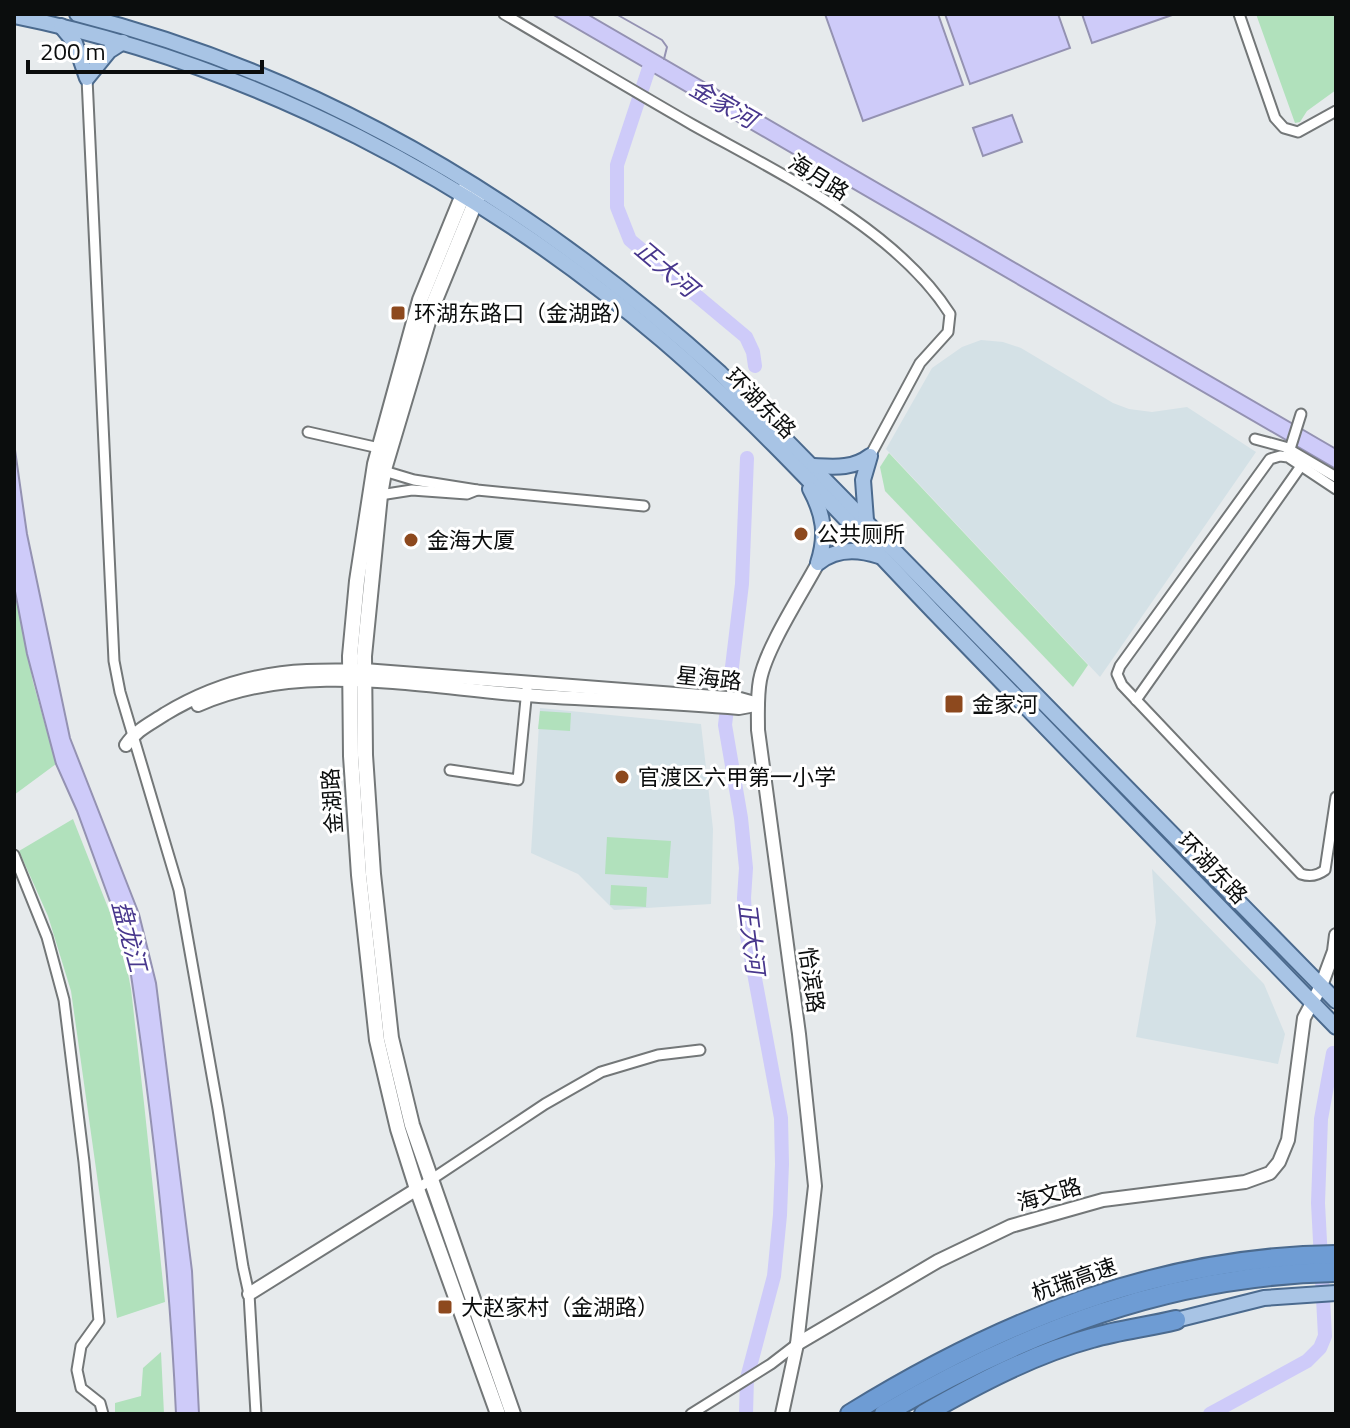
<svg xmlns="http://www.w3.org/2000/svg" width="1350" height="1428" viewBox="0 0 1350 1428" font-family="'Titillium Web','Noto Sans SC',sans-serif">
<rect width="100%" height="100%" fill="#e6eaec"/>
<!-- built -->
<g fill="#d4e1e6">
<polygon points="981,340 1003,342 1021,348 1113,403 1129,409 1152,412 1187,407 1256,452 1100,677 886,449 932,368 962,347"/>
<polygon points="540,708 701,724 713,829 711,904 614,910 578,874 531,853"/>
<polygon points="1152,869 1264,984 1285,1034 1278,1064 1136,1037 1156,922"/>
</g>
<!-- green -->
<g fill="#b1e1bc">
<polygon points="1256,14 1336,14 1336,90 1307,111 1300,122 1295,123"/>
<polygon points="889,453 1088,665 1073,687 885,491 880,467"/>
<polygon points="14,586 33,682 56,764 14,795"/>
<polygon points="540,711 571,713 570,731 538,729"/>
<polygon points="73,819 122,943 131,989 144,1103 165,1302 117,1318 71,991 48,916 19,851"/>
<polygon points="607,837 671,841 668,878 605,874"/>
<polygon points="611,885 647,887 646,907 610,905"/>
<polygon points="161,1352 164,1414 115,1414 115,1403 141,1396 143,1368"/>
</g>
<!-- water -->
<g fill="#cecbf9" stroke="#9492b2" stroke-width="2">
<polygon points="552,14 587,14 1336,449 1336,469"/>
<polygon points="825,14 938,14 963,85 863,121"/>
<polygon points="945,14 1058,14 1070,48 970,84"/>
<polygon points="1082,14 1175,14 1092,43"/>
<polygon points="1012,115 1022,142 983,156 973,128"/>
<path d="M14,443l13,91 43,204 69,176 17,69 36,288 7,143h-23c-7,-156 -25,-311 -49,-465h4l-2,-9h-5l-47,-129 -21,-47 -29,-110 -13,-68z"/>
</g>
<g fill="none" stroke-linecap="round" stroke-linejoin="round">
<!-- stream -->
<polyline stroke="#9492b2" stroke-width="2" points="616,14 662,40 667,47 664,59"/>
<!-- river -->
<g stroke="#cecbf9" stroke-width="14">
<polyline points="651,62 617,165 617,207 630,240 746,337 753,352 755,366"/>
<polyline points="746,1414 747,1378 774,1276 780,1215 782,1164 781,1118 746,930 744,898 746,868 741,818 725,725 742,584 747,458"/>
<polyline points="1210,1414 1307,1361 1320,1348 1325,1336 1318,1203 1321,1119 1333,1053"/>
</g>
<!-- minor casing -->
<g stroke="#737778" stroke-width="13">
<g id="minor">
<path d="M504,14c63,37 126,75 189,111 86,48 203,104 257,189l-2,18 -28,31 -50,93"/>
<polyline points="1239,14 1275,118 1284,128 1298,132 1336,111"/>
<polyline points="87,78 114,661 120,692 179,890 218,1109 243,1267 249,1294 256,1414"/>
<polyline points="308,432 379,448"/>
<polyline points="1255,439 1285,447 1336,477"/>
<polyline points="1290,449 1301,414"/>
<polyline points="384,471 414,480 477,490 644,506"/>
<path d="M1336,489l-48,-32 -8,-1 -10,3 -150,207 -3,8 5,11 179,189c9,3 16,2 24,-4l11,-73"/>
<polyline points="380,495 412,490 467,494 477,490"/>
<polyline points="1136,700 1301,466"/>
<polyline points="450,770 518,780 527,689"/>
<polyline points="14,855 47,937 64,1000 84,1162 99,1321 81,1346 77,1370 81,1388 100,1403 103,1414"/>
<polyline points="417,1189 545,1104 601,1072 658,1055 700,1050"/>
<polyline points="691,1414 771,1364 797,1344"/>
</g>
</g>
<!-- tertiary casing -->
<g stroke="#737778" stroke-width="16">
<g id="tertiary">
<path d="M198,705c101,-45 221,-18 327,-10 71,5 143,7 214,13l16,-3"/>
<path d="M126,745c10,-15 24,-21 39,-31 43,-26 92,-41 142,-43 19,-1 38,0 57,-1l376,29 18,5"/>
<polyline points="249,1294 417,1189"/>
<polyline points="797,1344 938,1261 1011,1226 1103,1200 1245,1182 1270,1173 1279,1162 1288,1140 1304,1018 1321,986 1334,951 1336,935"/>
<path d="M782,1414l15,-70 18,-158 -16,-152 -41,-304c0,-17 -1,-34 2,-50 6,-32 42,-87 58,-117"/>
</g>
</g>
<!-- secondary casing -->
<g stroke="#737778" stroke-width="18">
<g id="secondary">
<polyline points="467,185 420,300 375,464 357,581 350,656 351,756 359,875 377,1040 398,1129 417,1189 498,1414"/>
<polyline points="479,193 433,305 385,466 380,495 364,656 365,755 373,874 391,1038 412,1125 513,1414"/>
</g>
</g>
<!-- primary casing -->
<g stroke="#4b6a8e" stroke-width="18">
<g id="primary">
<path d="M77,14c245,62 457,190 643,359l616,628"/>
<path d="M14,16c239,48 463,166 648,324 97,83 183,179 271,271 135,138 268,278 403,416"/>
<polyline points="61,26 75,43 87,78 109,51 123,42"/>
<path d="M814,466c20,1 39,3 56,-10l-7,24 3,40"/>
<path d="M810,489c14,26 17,46 8,74 18,-15 40,-14 61,-7"/>
<polyline points="1176,1320 1264,1298 1336,1293"/>
</g>
</g>
<!-- motorway casing -->
<g stroke="#4b6a8e" stroke-width="22">
<g id="motorway">
<path d="M850,1414c151,-93 307,-157 486,-159"/>
<path d="M884,1414c142,-83 286,-139 452,-142"/>
<path d="M924,1414c53,-30 109,-60 168,-76 27,-8 56,-11 84,-18"/>
</g>
</g>
<!-- minor -->
<use href="#minor" stroke="#fff" stroke-width="9"/>
<!-- tertiary -->
<use href="#tertiary" stroke="#fff" stroke-width="12"/>
<!-- secondary -->
<use href="#secondary" stroke="#fff" stroke-width="14"/>
<!-- primary -->
<use href="#primary" stroke="#a8c4e5" stroke-width="14"/>
<!-- motorway -->
<use href="#motorway" stroke="#6e9cd4" stroke-width="18"/>
</g>
<!-- markers -->
<g fill="#8d491e" stroke="#fff" stroke-width="3">
<rect x="390" y="305" width="16" height="16" rx="4"/>
<circle cx="801" cy="534" r="8"/>
<circle cx="411" cy="540" r="8"/>
<rect x="944" y="694" width="20" height="20" rx="4"/>
<circle cx="622" cy="777" r="8"/>
<rect x="437" y="1299" width="16" height="16" rx="4"/>
</g>
<g text-anchor="middle" stroke-width="6" stroke-linejoin="round" paint-order="stroke">
<!-- street labels -->
<g font-size="22" fill="#0b0d0d" stroke="#fff">
<text transform="translate(819 177) rotate(32)" y="8">海月路</text>
<text transform="translate(761 403) rotate(45)" y="8">环湖东路</text>
<text transform="translate(709 678) rotate(6)" y="8">星海路</text>
<text transform="translate(332 801) rotate(-94)" y="8">金湖路</text>
<text transform="translate(1213 868) rotate(46)" y="8">环湖东路</text>
<text transform="translate(812 980) rotate(82)" y="8">怡滨路</text>
<text transform="translate(1049 1194) rotate(-16)" y="8">海文路</text>
<text transform="translate(1074 1279) rotate(-19)" y="8">杭瑞高速</text>
</g>
<!-- poi labels -->
<g font-size="22" fill="#0b0d0d" stroke="#fff" text-anchor="start">
<text x="414" y="321">环湖东路口（金湖路）</text>
<text x="817" y="542">公共厕所</text>
<text x="427" y="548">金海大厦</text>
<text x="972" y="712">金家河</text>
<text x="638" y="785">官渡区六甲第一小学</text>
<text x="461" y="1315">大赵家村（金湖路）</text>
</g>
<!-- water labels -->
<g font-size="24" font-style="italic" fill="#48378d" stroke="#fff">
<text transform="translate(723 104) rotate(30)" y="8">金家河</text>
<text transform="translate(666 269) rotate(40)" y="8">正大河</text>
<text transform="translate(129 936) rotate(75)" y="8">盘龙江</text>
<text transform="translate(751 938) rotate(83)" y="8">正大河</text>
</g>
</g>
<!-- border -->
<rect width="1350" height="1428" fill="none" stroke="#0b0d0d" stroke-width="32"/>
<!-- scale -->
<path d="M28 60v12h234v-12" fill="none" stroke="#0b0d0d" stroke-width="4"/>
<text x="40" y="60" font-size="24" fill="#0b0d0d" stroke="#ffffff" stroke-width="6" paint-order="stroke">200 m</text>
</svg>
